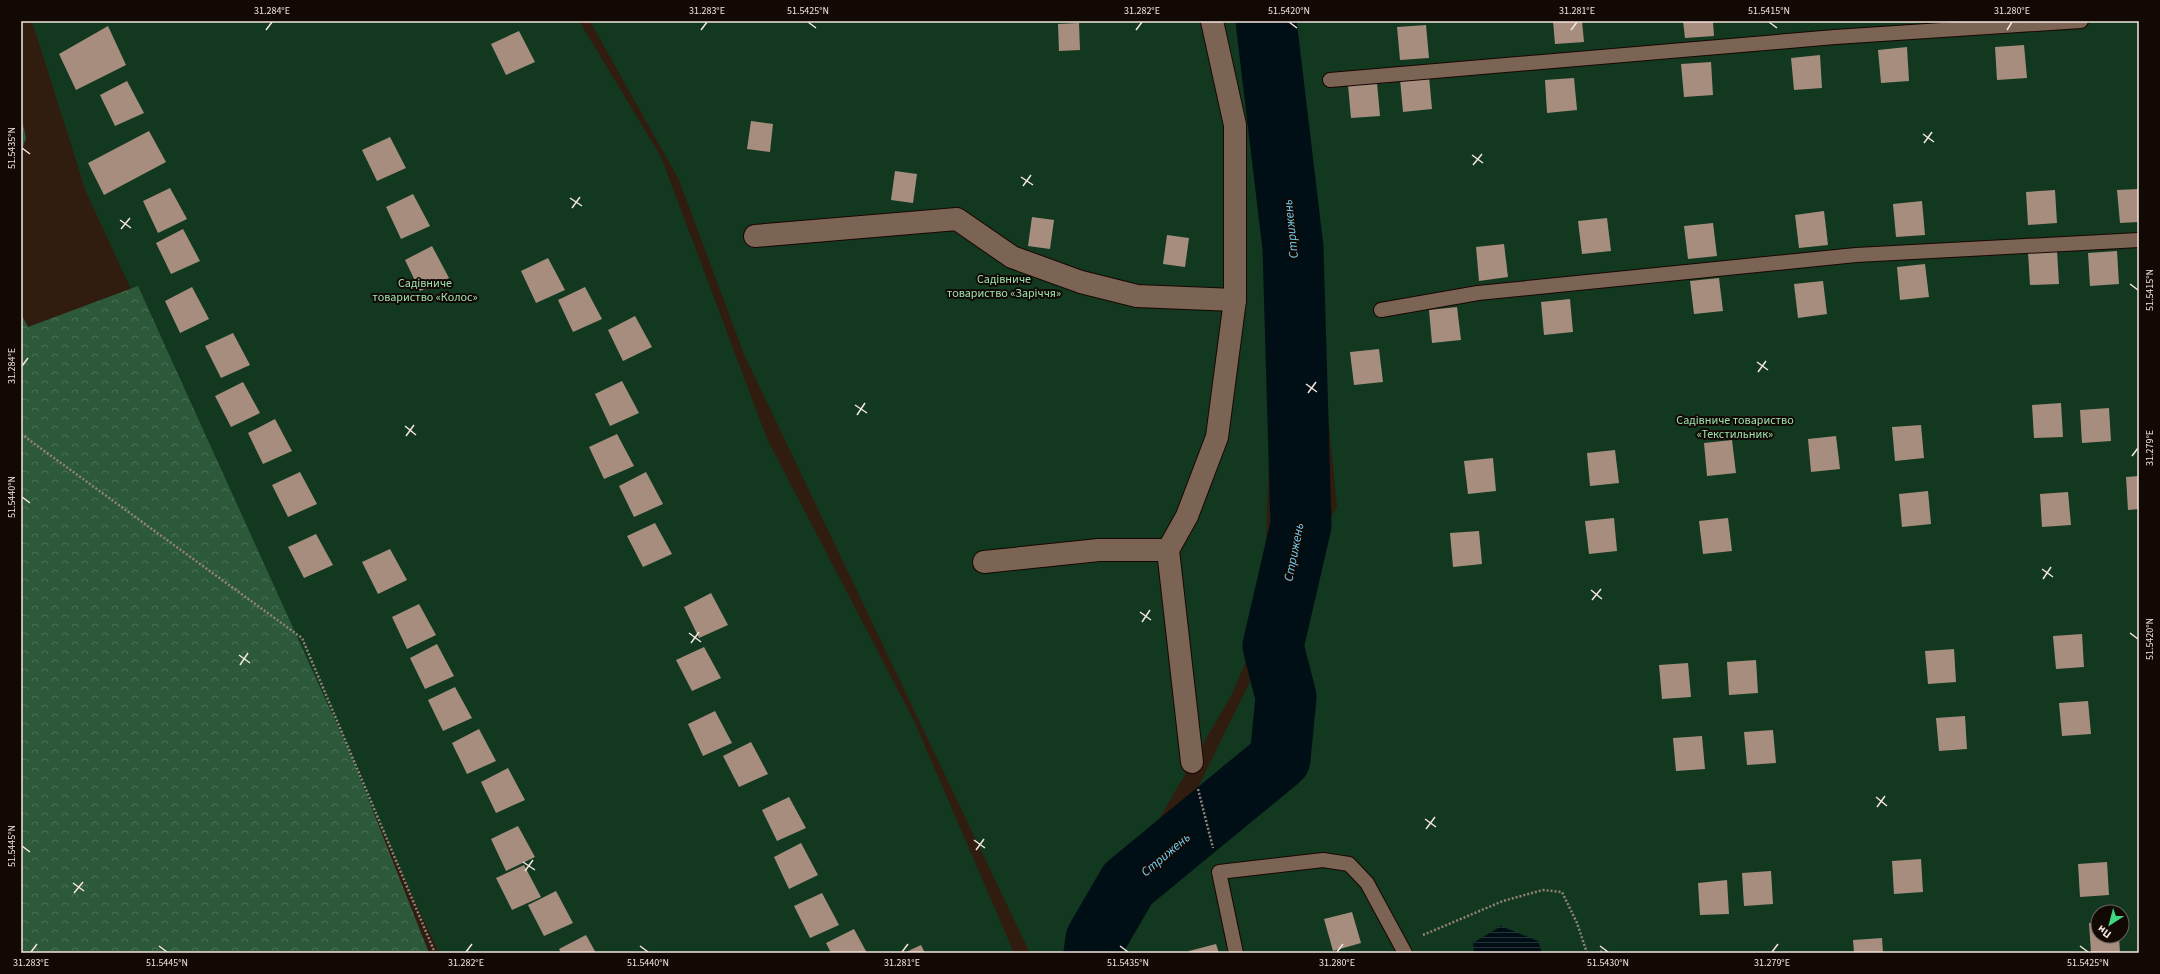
<svg xmlns="http://www.w3.org/2000/svg" width="2160" height="974" viewBox="0 0 2160 974" font-family="'Source Sans 3',sans-serif">
<defs>
<pattern id="forest-crowns" width="20" height="18" patternUnits="userSpaceOnUse"><rect width="20" height="18" fill="#2d593b"/><path d="M2 6a3 3 0 1 1 6 0M12 15a3 3 0 1 1 6 0" fill="none" stroke="#4c7157"/></pattern>
<pattern id="water-rules" width="6" height="5" patternUnits="userSpaceOnUse"><rect width="6" height="5" fill="#000f15"/><path d="M0 2.5h6" fill="none" stroke="#263237"/></pattern>
</defs>
<rect width="100%" height="100%" fill="#311d10"/>
<!-- green -->
<g fill="#133820" fill-rule="evenodd">
<polygon points="32,21 579,21 661,157 767,439 914,721 1014,953 439,953 86,192"/>
<polygon points="590,21 1246,21 1266,174 1269,458 1263,620 1232,694 1081,953 1030,953 744,354 679,180"/>
<path d="M1289,21h850v932h-1023l221,-447zM2098,912h24v24h-24z"/>
</g>
<!-- forest -->
<g fill="url(#forest-crowns)">
<polygon points="21,115 26,138 21,153"/>
<polygon points="138,286 352,758 429,953 21,953 21,314 28,327"/>
</g>
<!-- water -->
<polygon fill="url(#water-rules)" points="1501,926 1538,941 1542,953 1474,953 1473,943"/>
<g fill="none" stroke-linecap="round" stroke-linejoin="round">
<!-- river -->
<polyline stroke="#000f15" stroke-width="61" points="1094,953 1096,939 1128,884 1280,759 1286,697 1273,646 1301,525 1293,248 1266,21"/>
</g>
<!-- building -->
<g fill="#a78d7e">
<polygon points="1553,21 1582,21 1584,42 1555,44"/>
<polygon points="1683,21 1713,21 1714,36 1685,38"/>
<polygon points="1079,23 1080,50 1059,51 1058,24"/>
<polygon points="1426,25 1429,58 1400,60 1397,27"/>
<polygon points="108,26 126,65 76,90 59,54"/>
<polygon points="519,31 535,62 506,75 491,44"/>
<polygon points="2024,45 2027,78 1997,80 1995,47"/>
<polygon points="1907,47 1909,81 1881,83 1878,50"/>
<polygon points="1820,55 1822,88 1794,90 1791,58"/>
<polygon points="1711,62 1713,95 1684,97 1681,64"/>
<polygon points="1429,76 1432,109 1403,112 1400,79"/>
<polygon points="1574,78 1577,110 1547,113 1545,80"/>
<polygon points="127,81 144,113 115,126 100,95"/>
<polygon points="1377,83 1380,116 1351,118 1348,85"/>
<polygon points="751,121 773,124 770,152 747,149"/>
<polygon points="149,131 166,162 104,195 88,163"/>
<polygon points="390,137 406,168 377,181 362,150"/>
<polygon points="895,171 917,174 913,203 891,200"/>
<polygon points="170,188 187,219 158,233 143,201"/>
<polygon points="2139,189 2139,222 2120,223 2117,190"/>
<polygon points="2055,190 2057,223 2028,225 2026,192"/>
<polygon points="413,194 430,226 401,239 386,207"/>
<polygon points="1922,201 1925,235 1896,237 1893,204"/>
<polygon points="1824,211 1828,245 1799,248 1795,215"/>
<polygon points="1032,217 1054,220 1050,249 1028,246"/>
<polygon points="1607,218 1611,251 1582,254 1578,221"/>
<polygon points="1713,223 1717,256 1688,259 1684,226"/>
<polygon points="183,229 200,261 171,274 156,243"/>
<polygon points="1167,235 1189,238 1185,267 1163,264"/>
<polygon points="1504,244 1508,277 1479,281 1476,247"/>
<polygon points="432,246 449,278 420,291 405,260"/>
<polygon points="2057,250 2059,284 2030,285 2028,252"/>
<polygon points="2117,251 2119,284 2090,286 2088,253"/>
<polygon points="548,258 565,290 536,303 521,271"/>
<polygon points="1925,264 1929,297 1900,300 1897,267"/>
<polygon points="1719,278 1723,311 1694,314 1690,281"/>
<polygon points="1823,281 1827,314 1798,318 1794,284"/>
<polygon points="192,287 209,319 180,333 165,301"/>
<polygon points="585,287 602,319 573,332 558,300"/>
<polygon points="1570,299 1573,332 1544,335 1541,302"/>
<polygon points="1457,307 1461,340 1432,343 1429,310"/>
<polygon points="635,316 652,347 623,361 608,330"/>
<polygon points="233,333 250,365 221,378 205,346"/>
<polygon points="1379,349 1383,382 1354,385 1350,352"/>
<polygon points="622,381 639,413 610,426 595,394"/>
<polygon points="243,382 260,413 231,427 215,396"/>
<polygon points="2061,403 2063,437 2034,438 2032,405"/>
<polygon points="2109,408 2111,441 2082,443 2080,410"/>
<polygon points="275,419 292,451 263,464 248,433"/>
<polygon points="1921,425 1924,458 1895,461 1892,427"/>
<polygon points="617,434 634,466 604,479 589,447"/>
<polygon points="1836,436 1840,469 1811,472 1808,439"/>
<polygon points="1732,440 1736,473 1707,476 1704,443"/>
<polygon points="1615,450 1619,483 1590,486 1587,453"/>
<polygon points="1493,458 1496,491 1468,494 1464,461"/>
<polygon points="300,472 317,504 288,517 272,485"/>
<polygon points="646,472 663,504 634,517 619,486"/>
<polygon points="2139,476 2139,509 2128,510 2126,477"/>
<polygon points="1928,491 1931,524 1902,527 1899,494"/>
<polygon points="2068,492 2071,525 2042,527 2040,494"/>
<polygon points="1614,518 1617,551 1589,554 1585,521"/>
<polygon points="1728,518 1732,551 1703,554 1699,521"/>
<polygon points="655,523 672,554 643,567 627,536"/>
<polygon points="1479,531 1482,564 1453,567 1450,533"/>
<polygon points="316,534 333,565 304,578 288,547"/>
<polygon points="390,549 407,580 378,594 362,562"/>
<polygon points="711,593 728,625 699,638 684,607"/>
<polygon points="419,604 436,635 407,649 392,617"/>
<polygon points="2082,634 2084,667 2056,669 2053,636"/>
<polygon points="437,644 454,676 425,689 410,658"/>
<polygon points="704,647 721,678 692,691 676,660"/>
<polygon points="1954,649 1956,682 1928,684 1925,651"/>
<polygon points="1756,660 1758,693 1729,695 1727,662"/>
<polygon points="1688,663 1691,697 1662,699 1659,665"/>
<polygon points="455,687 472,718 443,731 428,700"/>
<polygon points="2088,701 2091,734 2062,736 2059,703"/>
<polygon points="715,711 732,743 703,756 688,724"/>
<polygon points="1965,716 1967,749 1939,751 1936,718"/>
<polygon points="479,729 496,761 467,774 452,743"/>
<polygon points="1773,730 1776,763 1747,765 1744,732"/>
<polygon points="1702,736 1705,769 1676,771 1673,738"/>
<polygon points="751,742 768,774 739,787 723,756"/>
<polygon points="508,768 525,800 496,813 481,782"/>
<polygon points="789,797 806,828 777,841 762,810"/>
<polygon points="518,826 535,857 506,871 491,839"/>
<polygon points="801,843 818,875 789,889 774,857"/>
<polygon points="1921,859 1923,892 1894,894 1892,861"/>
<polygon points="2107,862 2109,895 2080,897 2078,864"/>
<polygon points="524,865 541,897 512,910 496,878"/>
<polygon points="1771,871 1773,904 1744,906 1742,873"/>
<polygon points="1727,880 1729,914 1700,915 1698,883"/>
<polygon points="556,891 573,923 544,936 528,905"/>
<polygon points="822,893 839,925 810,938 794,906"/>
<polygon points="1352,912 1361,943 1333,951 1324,919"/>
<polygon points="2098,922 2098,936 2119,936 2120,953 2091,953 2089,923"/>
<polygon points="854,929 867,953 831,953 826,943"/>
<polygon points="586,935 596,953 561,953 559,949"/>
<polygon points="1882,938 1883,953 1854,953 1853,940"/>
<polygon points="1216,944 1219,953 1189,953 1189,951"/>
<polygon points="921,945 925,953 904,953"/>
</g>
<g fill="none" stroke-linecap="round" stroke-linejoin="round">
<!-- lane casing -->
<g stroke="#180600" stroke-width="16">
<g id="lane">
<polyline points="1330,80 1835,37 2081,21"/>
<polyline points="1381,310 1478,293 1856,255 2139,240"/>
<polyline points="1236,953 1219,872 1323,860 1349,864 1367,883 1405,953"/>
</g>
</g>
<!-- street casing -->
<g stroke="#180600" stroke-width="24">
<g id="street">
<polyline points="755,236 957,219 1012,257 1081,282 1137,296 1235,300"/>
<polyline points="984,562 1099,550 1168,550"/>
<polyline points="1192,762 1168,550 1187,516 1217,437 1235,300 1235,125 1212,21"/>
</g>
</g>
<!-- path -->
<g stroke="#948278" stroke-width="2.5" stroke-dasharray="2 2" stroke-linecap="butt">
<polyline points="21,434 302,638 435,953"/>
<polyline points="1198,789 1213,848"/>
<polyline points="1423,935 1503,901 1543,890 1562,892 1577,923 1587,953"/>
<polyline points="1597,953 1602,951"/>
</g>
<!-- lane -->
<use href="#lane" stroke="#7c6455" stroke-width="14"/>
<!-- street -->
<use href="#street" stroke="#7c6455" stroke-width="22"/>
</g>
<!-- ticks -->
<path fill="none" stroke="#f4e5dd" stroke-width="1.5" d="M808,22l8,6M1289,22l8,6M1769,22l8,6M266,30l6,-8M701,30l6,-8M1136,30l6,-8M1571,30l6,-8M2007,30l5,-8M1923,134l11,8M1924,143l8,-11M22,148l8,6M1472,155l11,8M1473,165l9,-11M1021,177l12,8M1023,186l8,-11M570,198l12,8M572,208l8,-11M120,220l11,8M121,229l9,-11M2130,284l8,6M1757,362l11,8M22,366l6,-8M1758,372l8,-11M1306,384l11,8M1308,393l8,-11M855,405l12,8M857,415l8,-12M405,426l11,9M406,436l8,-11M2132,456l6,-8M22,497l8,6M2042,569l11,8M2043,579l8,-12M1591,590l11,9M1592,600l9,-11M1140,612l11,8M1142,622l8,-12M689,633l12,9M2130,633l8,6M691,643l8,-11M239,655l11,8M240,665l8,-12M1876,797l11,9M1877,807l8,-11M1425,819l11,8M1426,829l9,-12M974,840l11,8M22,846l8,6M976,850l8,-11M523,862l12,8M525,871l8,-11M73,883l11,8M74,893l9,-11M159,946l8,6M640,946l8,6M1120,946l8,6M1600,946l8,6M2080,946l8,6M31,952l6,-8M466,952l6,-8M902,952l6,-8M1337,952l6,-8M1772,952l6,-8"/>
<g text-anchor="middle" stroke-width="4" stroke-linejoin="round" paint-order="stroke">
<!-- park labels -->
<g font-size="12" fill="#9ae1ae" stroke="#120905">
<text x="1004" y="283">Садівниче<tspan x="1004" dy="14">товариство «Заріччя»</tspan></text>
<text x="425" y="287">Садівниче<tspan x="425" dy="14">товариство «Колос»</tspan></text>
<text x="1735" y="424">Садівниче товариство<tspan x="1735" dy="14">«Текстильник»</tspan></text>
</g>
<!-- water labels -->
<g font-size="13" font-style="italic" fill="#73d0f2" stroke="#120905">
<text transform="translate(1290 229) rotate(-96)" y="5">Стрижень</text>
<text transform="translate(1293 552) rotate(-79)" y="5">Стрижень</text>
<text transform="translate(1165 854) rotate(-40)" y="5">Стрижень</text>
</g>
</g>
<!-- border -->
<rect width="2160" height="974" fill="none" stroke="#120905" stroke-width="44"/>
<!-- north arrow -->
<g transform="translate(2110 924) rotate(216)"><circle r="19" fill="#120905" stroke="#6c615b"/>
<path d="M0-3L7 15L0 10L-7 15Z" fill="#3cd77e"/>
<text y="-6" font-size="11" font-weight="bold" text-anchor="middle" fill="#f4e5dd">Пн</text>
</g>
<rect x="22" y="22" width="2116" height="930" fill="none" stroke="#f4e5dd" stroke-width="1.5"/>
<g font-size="10" text-anchor="middle" fill="#f4e5dd">
<text x="272" y="14">31.284°E</text>
<text x="707" y="14">31.283°E</text>
<text x="808" y="14">51.5425°N</text>
<text x="1142" y="14">31.282°E</text>
<text x="1289" y="14">51.5420°N</text>
<text x="1577" y="14">31.281°E</text>
<text x="1769" y="14">51.5415°N</text>
<text x="2012" y="14">31.280°E</text>
<text transform="translate(11 148) rotate(-90)" y="4">51.5435°N</text>
<text transform="translate(2149 290) rotate(-90)" y="4">51.5415°N</text>
<text transform="translate(11 366) rotate(-90)" y="4">31.284°E</text>
<text transform="translate(2149 448) rotate(-90)" y="4">31.279°E</text>
<text transform="translate(11 497) rotate(-90)" y="4">51.5440°N</text>
<text transform="translate(2149 639) rotate(-90)" y="4">51.5420°N</text>
<text transform="translate(11 846) rotate(-90)" y="4">51.5445°N</text>
<text x="31" y="966">31.283°E</text>
<text x="167" y="966">51.5445°N</text>
<text x="466" y="966">31.282°E</text>
<text x="648" y="966">51.5440°N</text>
<text x="902" y="966">31.281°E</text>
<text x="1128" y="966">51.5435°N</text>
<text x="1337" y="966">31.280°E</text>
<text x="1608" y="966">51.5430°N</text>
<text x="1772" y="966">31.279°E</text>
<text x="2088" y="966">51.5425°N</text>
</g>
</svg>
